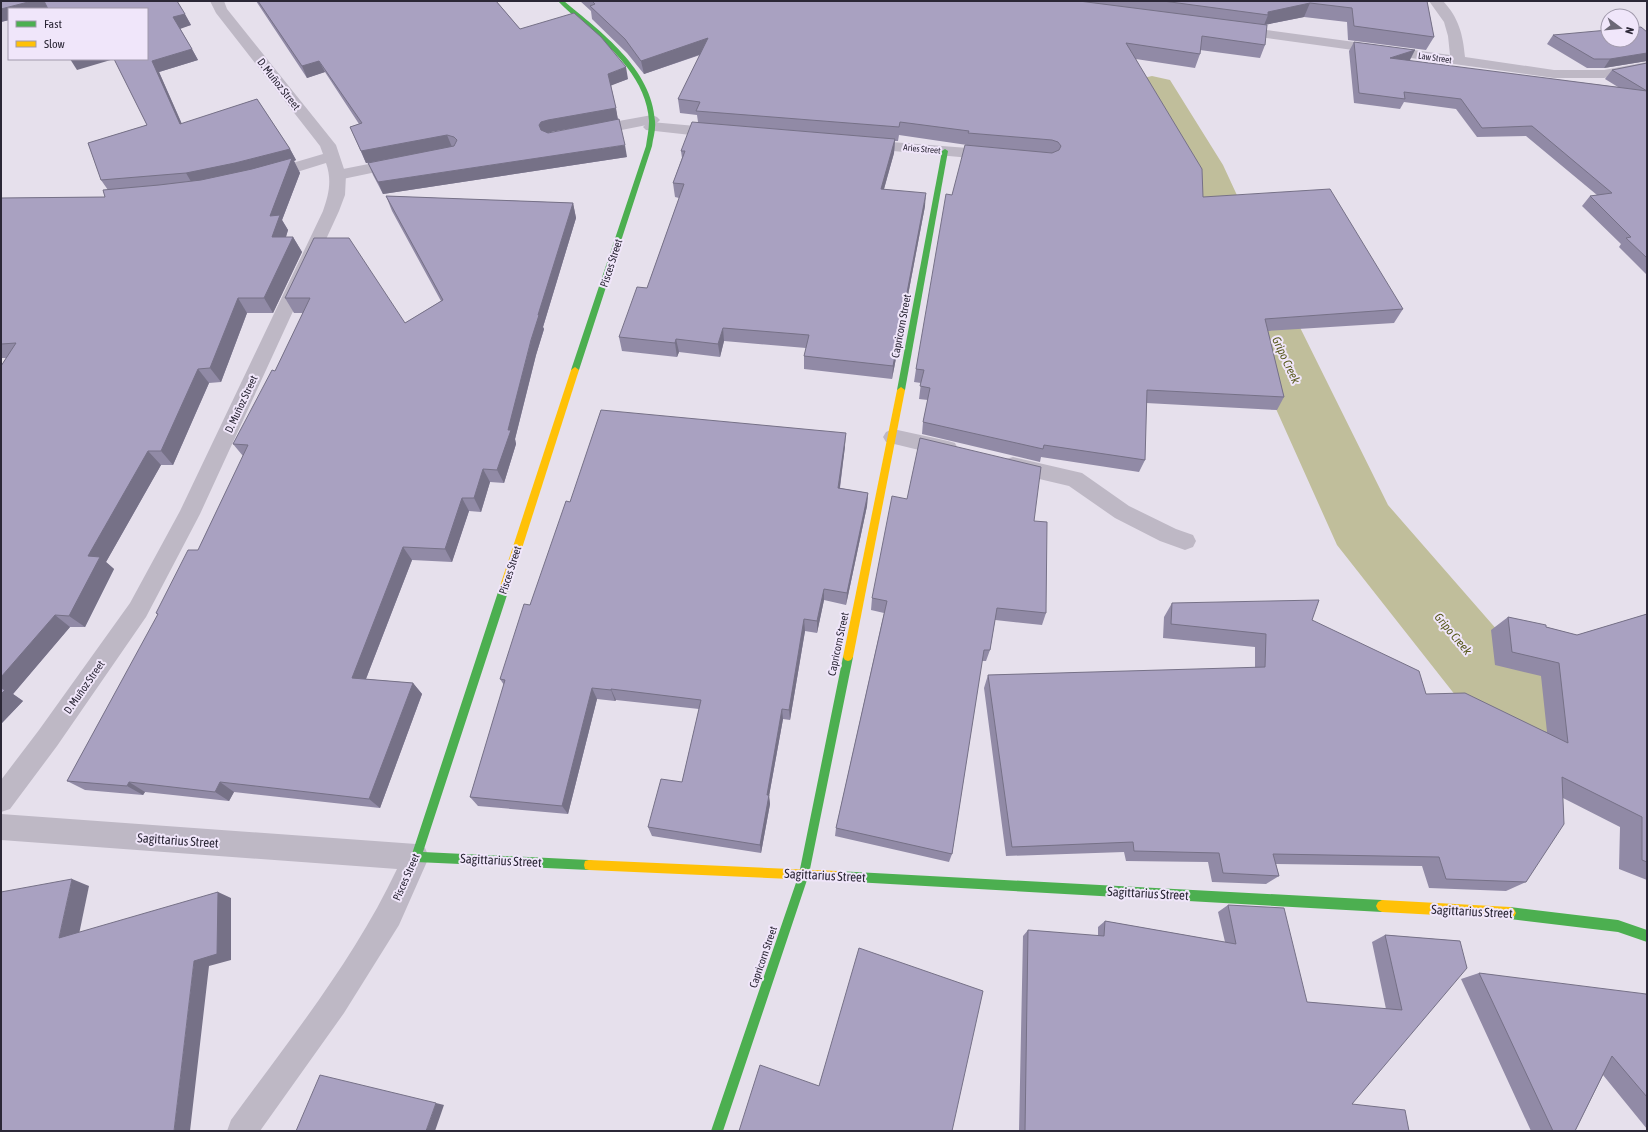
<svg xmlns="http://www.w3.org/2000/svg" width="1648" height="1132" viewBox="0 0 1648 1132" font-family="'Asap Condensed',sans-serif">
<rect width="100%" height="100%" fill="#e6e0ec"/>
<g fill="none" stroke-linecap="round" stroke-linejoin="round">
<!-- river -->
<polygon fill="#c0be9b" fill-rule="evenodd" points="1152,76 1170,80 1223,165 1273,273 1388,505 1519,655 1647,720 1647,801 1618,790 1463,705 1337,545 1215,273 1169,165 1127,91 1134,80"/>
<!-- lane -->
<g fill="#beb8c5" fill-rule="evenodd">
<polygon points="652,115 657,117 660,120 657,123 591,136 585,134 583,131 585,128 591,126"/>
<polygon points="399,158 405,160 407,163 405,166 338,180 332,179 330,175 332,171 338,170"/>
<polygon points="893,429 948,441 955,443 958,449 955,455 948,457 886,442 883,437 886,432"/>
<polygon points="1013,457 1082,473 1129,506 1176,529 1193,535 1196,541 1193,547 1185,550 1160,541 1115,518 1069,486 1006,471 1003,465 1006,459"/>
</g>
<!-- street -->
<g fill="#beb8c5" fill-rule="evenodd">
<path d="M210,1h14l3,8 109,136 10,30 -1,20 -6,16 -139,303 -54,103 -89,129 -47,63 -9,3v-32l38,-50 91,-127 50,-92 143,-300c6,-17 9,-31 3,-48l-58,18 -6,-1 -2,-4 2,-4 61,-18 -3,-8 -104,-133z"/>
<path d="M1429,1h14c16,17 20,34 22,56l89,13h50l43,-8v8l-43,8h-50l-317,-44 -5,-1 -2,-3 2,-3 5,-1 213,29 -2,-19 -4,-14z"/>
<polygon points="651,122 718,128 724,130 726,133 724,136 718,138 646,130 643,127 646,124"/>
<polygon points="866,140 993,150 999,152 1001,155 999,158 993,160 860,148 858,145 860,142"/>
<path d="M1,814l415,30 9,4 4,9 -30,68 -55,88 -84,118h-33l4,-11c59,-81 123,-160 166,-251l-396,-29z"/>
</g>
<!-- fast -->
<g fill="#4caf50" fill-rule="evenodd">
<path d="M558,1h6c37,31 88,68 91,120 1,9 -2,17 -3,25l-73,224 -4,3 -4,-3 75,-224c1,-8 3,-16 3,-25 -2,-40 -35,-71 -63,-95 -9,-8 -20,-16 -28,-25z"/>
<polygon points="945,149 948,151 905,390 901,393 897,390 942,151"/>
<polygon points="504,585 507,586 509,589 423,852 589,860 593,861 594,865 593,869 589,870 416,862 412,861 411,857 499,589 501,586"/>
<polygon points="848,653 851,654 853,657 809,874 723,1131 711,1131 799,874 843,657 845,654"/>
<polygon points="837,871 1382,900 1386,902 1388,906 1386,910 1382,912 837,881 833,880 832,876 833,872"/>
<polygon points="1510,907 1618,920 1647,930 1647,942 1618,932 1510,919 1506,917 1504,913 1506,909"/>
</g>
<!-- slow -->
<g fill="#ffc107" fill-rule="evenodd">
<polygon points="575,367 579,370 509,589 507,592 504,593 501,592 499,589 571,370"/>
<polygon points="901,387 905,390 853,657 851,660 848,661 845,660 843,657 897,390"/>
<polygon points="589,860 837,871 841,872 842,876 841,880 837,881 589,870 585,869 584,865 585,861"/>
<polygon points="1382,900 1510,907 1514,909 1516,913 1514,917 1510,919 1382,912 1378,910 1376,906 1378,902"/>
</g>
</g>
<!-- wall -->
<g fill="#918aa6">
<polygon points="1,1 177,1 191,25 180,28 198,60 159,72 182,124 257,99 290,149 296,160 294,161 300,173 282,220 288,230 286,237 293,237 302,252 273,313 247,313 221,382 209,383 173,465 161,465 106,562 114,569 85,627 70,627 13,694 23,701 1,724 1,366 6,358 1,358 1,198 105,197 103,190 108,190 101,180 88,143 147,125 114,59 147,59 147,9 9,9 9,20 1,22"/>
<polygon points="256,1 496,1 520,29 628,79 611,85 618,120 548,132 627,157 383,194 373,175 368,163 366,163 350,127 359,124 325,72 307,78"/>
<polygon points="580,1 1427,1 1434,37 1426,50 1348,40 1347,22 1304,17 1264,25 1265,45 1260,58 1200,50 1200,54 1195,68 1136,59 1203,197 1403,309 1394,323 1268,331 1284,397 1277,410 1146,403 1145,460 1139,472 1041,457 1040,462 922,434 923,422 928,400 919,399 921,383 914,382 916,369 952,195 967,145 899,135 898,141 895,141 894,153 884,189 925,206 892,379 804,369 804,356 806,348 724,341 720,357 679,352 677,357 622,351 619,337 647,288 679,198 675,197 673,183 682,158 681,151 698,122 697,115 680,113 678,99 700,55 644,74 627,53 592,19 591,11"/>
<polygon points="1647,32 1647,61 1604,68 1587,68 1547,44 1553,35"/>
<polygon points="1354,42 1410,60 1407,61 1618,87 1605,79 1612,70 1647,63 1647,275 1619,247 1621,244 1582,206 1590,196 1597,195 1526,136 1477,137 1456,109 1404,102 1400,109 1354,103 1349,51"/>
<polygon points="386,196 573,203 576,218 543,327 544,329 536,355 515,439 516,444 504,483 490,482 481,512 469,511 452,562 412,560 366,679 413,683 422,694 380,808 234,792 229,801 145,792 143,795 85,790 67,781 158,615 156,613 198,550 243,456 233,444 275,371 303,313 294,313 285,298 314,238 405,323 441,301 392,211"/>
<polygon points="845,446 840,488 868,493 867,506 846,605 824,600 817,633 805,631 790,720 783,719 769,796 770,804 761,853 652,836 648,827 682,782 699,709 616,700 615,701 597,699 568,814 478,806 470,797 504,685 500,679 530,605 570,502"/>
<polygon points="1034,521 1046,613 1042,625 995,620 990,650 986,661 982,661 952,854 949,862 835,836 836,828 884,613 871,610 872,598"/>
<polygon points="1172,603 1312,620 1426,694 1547,732 1541,676 1495,665 1491,630 1508,617 1577,635 1647,614 1647,880 1619,869 1620,827 1563,798 1526,882 1506,891 1429,888 1422,866 1276,864 1279,876 1266,884 1212,882 1208,862 1126,861 1124,852 1006,856 984,688 988,675 1255,668 1255,647 1163,638 1164,617"/>
<polygon points="1228,905 1307,1002 1386,1009 1372,942 1385,935 1460,941 1352,1104 1409,1131 1019,1131 1023,936 1028,930 1098,936 1098,927 1105,921 1225,942 1218,912"/>
<polygon points="1479,973 1647,996 1647,1129 1603,1075 1575,1131 1531,1131 1461,979"/>
</g>
<!-- shaded-wall -->
<g fill="#767187">
<polygon points="32,1 45,1 50,9 9,9 9,20 1,22 1,9"/>
<polygon points="1310,3 1304,17 1264,25 1268,15 1268,12"/>
<polygon points="185,14 191,25 180,29 173,17"/>
<polygon points="708,38 710,51 644,74 641,61"/>
<polygon points="192,49 198,60 159,72 187,136 180,124 152,61"/>
<polygon points="1415,50 1410,60 1386,68 1390,58"/>
<polygon points="1647,53 1647,61 1604,68 1610,59"/>
<polygon points="70,59 114,59 77,70"/>
<polygon points="319,61 325,72 307,78 302,66"/>
<polygon points="626,67 628,79 610,86 608,74"/>
<polygon points="616,108 618,120 551,132 545,134 542,137 539,125 541,122 548,120"/>
<polygon points="447,135 452,147 366,163 361,151"/>
<polygon points="895,139 894,153 880,203 881,189"/>
<polygon points="625,145 627,157 383,194 378,182"/>
<polygon points="290,149 296,160 294,161 300,173 282,220 288,230 281,252 193,185 186,173"/>
<polygon points="926,193 925,206 892,379 893,366"/>
<polygon points="573,203 576,218 543,327 544,329 536,355 515,439 516,444 504,483 497,470 538,315"/>
<polygon points="293,237 302,252 273,313 264,298"/>
<polygon points="238,298 247,313 221,382 210,368"/>
<polygon points="723,328 724,341 720,357 718,344"/>
<polygon points="676,339 679,352 677,357 675,343"/>
<polygon points="198,369 209,383 173,465 161,451"/>
<polygon points="846,433 845,446 838,501 838,488"/>
<polygon points="148,451 161,465 106,562 114,569 85,627 69,616 88,556"/>
<polygon points="483,469 490,482 481,512 474,498"/>
<polygon points="868,493 867,506 846,605 847,593"/>
<polygon points="462,498 469,511 452,562 445,549"/>
<polygon points="403,547 412,560 362,689 352,678"/>
<polygon points="824,589 824,600 817,633 817,621"/>
<polygon points="55,615 70,627 13,694 23,701 1,724 1,677"/>
<polygon points="804,619 805,631 790,720 789,710"/>
<polygon points="413,683 422,694 380,808 369,799"/>
<polygon points="592,688 597,699 568,814 562,806"/>
<polygon points="611,689 616,700 615,701 611,690"/>
<polygon points="782,709 783,719 769,796 770,804 761,853 760,845 767,795"/>
<polygon points="129,782 145,792 143,795 127,786"/>
<polygon points="220,782 234,792 229,801 215,792"/>
<polygon points="72,879 89,886 77,944 59,938"/>
<polygon points="218,892 231,898 231,960 209,966 190,1131 174,1131 194,961"/>
<polygon points="436,1103 444,1105 435,1131 426,1131"/>
</g>
<!-- building -->
<g fill="#a9a1c1" stroke="#767187">
<polygon points="1,1 32,1 1,9"/>
<polygon points="44,1 177,1 185,14 173,17 192,49 152,61 180,124 257,99 290,149 235,163 186,173 101,180 88,143 147,125 114,59 147,59 147,9 48,9"/>
<polygon points="258,1 496,1 520,29 574,13 601,37 626,67 608,74 616,108 548,120 541,122 539,125 541,130 548,133 619,119 625,145 378,182 368,163 454,146 457,140 454,137 447,135 361,151 350,127 362,123 319,61 302,66"/>
<polygon points="592,1 1079,1 1267,25 1265,45 1202,36 1200,54 1126,43 1202,169 1203,197 1330,189 1403,309 1265,319 1284,397 1147,390 1145,460 1044,445 1043,449 923,422 930,388 920,386 924,370 916,369 946,194 952,195 965,145 1052,153 1059,150 1061,146 1058,142 1052,140 968,133 969,131 900,122 899,127 696,111 700,102 678,99 708,38 641,61 625,39 590,6 595,4"/>
<polygon points="1163,1 1427,1 1434,37 1354,26 1352,8 1310,3 1268,12 1268,15"/>
<polygon points="1641,27 1647,32 1647,53 1610,59 1594,59 1553,35 1608,30 1608,40 1632,40 1632,28"/>
<polygon points="1354,42 1415,50 1390,58 1647,91 1612,70 1647,63 1647,258 1626,238 1631,237 1590,196 1612,193 1532,126 1482,128 1461,99 1404,92 1405,99 1359,93"/>
<polygon points="692,122 895,139 881,189 926,193 893,366 804,356 809,335 723,328 718,344 676,339 675,343 619,337 637,287 647,288 684,184 673,183 685,151 681,151"/>
<polygon points="292,158 270,216 280,215 272,237 293,237 264,298 238,298 210,368 198,369 161,451 148,451 88,556 100,557 69,616 55,615 1,677 1,366 16,343 1,344 1,198 105,197 103,190 159,185 201,180 252,169"/>
<polygon points="386,196 573,203 538,315 539,315 531,340 508,430 511,430 497,470 483,469 474,498 462,498 445,549 403,547 352,678 413,683 369,799 220,782 215,792 129,782 127,786 67,781 158,614 156,613 188,550 198,550 248,445 233,444 272,370 275,371 310,298 285,298 314,238 349,238 405,323 443,300"/>
<polygon points="601,410 846,433 838,488 868,493 847,593 824,589 817,621 804,619 789,710 782,709 767,795 769,795 760,845 648,827 661,779 682,782 701,700 611,689 611,690 592,688 562,806 470,797 505,680 500,679 524,604 530,605 566,501 570,502"/>
<polygon points="920,438 1041,467 1034,521 1047,522 1046,613 997,608 990,650 984,650 952,854 836,828 887,601 872,598 892,496 907,499"/>
<polygon points="1319,600 1312,620 1419,671 1426,694 1465,693 1568,743 1559,663 1512,652 1508,617 1546,625 1546,627 1577,635 1647,614 1647,862 1642,860 1642,817 1562,777 1564,824 1526,882 1446,879 1439,857 1273,854 1279,876 1223,873 1219,853 1134,851 1133,842 1012,847 988,675 1265,667 1266,634 1171,624 1172,603"/>
<polygon points="1,688 5,690 1,694"/>
<polygon points="72,879 59,938 218,892 217,954 194,961 174,1131 1,1131 1,892"/>
<polygon points="1228,905 1284,908 1307,1002 1402,1010 1385,935 1460,941 1467,968 1352,1104 1405,1110 1409,1131 1025,1131 1028,930 1104,936 1105,921 1236,944"/>
<polygon points="859,948 983,991 952,1131 739,1131 760,1065 819,1086"/>
<polygon points="1479,973 1646,994 1647,996 1647,1097 1612,1056 1575,1131 1553,1131"/>
<polygon points="320,1075 436,1103 426,1131 296,1131"/>
</g>
<g text-anchor="middle" stroke-width="4" stroke-linejoin="round" paint-order="stroke">
<!-- far-street labels -->
<g font-size="9" fill="#2b2736" stroke="#f0e6fa">
<text transform="translate(1435 58) rotate(8)" y="3">Law Street</text>
<text transform="translate(922 149) rotate(5)" y="3">Aries Street</text>
</g>
<!-- street labels -->
<g font-size="11" fill="#2b2736" stroke="#f0e6fa">
<text transform="translate(279 84) rotate(52)" y="4">D. Muñoz Street</text>
<text transform="translate(611 263) rotate(-72)" y="4">Pisces Street</text>
<text transform="translate(901 326) rotate(-79)" y="4">Capricorn Street</text>
<text transform="translate(241 404) rotate(-65)" y="4">D. Muñoz Street</text>
<text transform="translate(510 570) rotate(-72)" y="4">Pisces Street</text>
<text transform="translate(838 644) rotate(-78)" y="4">Capricorn Street</text>
<text transform="translate(84 687) rotate(-55)" y="4">D. Muñoz Street</text>
<text transform="translate(406 877) rotate(-66)" y="4">Pisces Street</text>
<text transform="translate(763 957) rotate(-71)" y="4">Capricorn Street</text>
</g>
<!-- water labels -->
<g font-size="12" font-style="italic" fill="#57591b" stroke="#f0e6fa">
<text transform="translate(1286 360) rotate(65)" y="4">Gripo Creek</text>
<text transform="translate(1453 634) rotate(50)" y="4">Gripo Creek</text>
</g>
<!-- near-street labels -->
<g font-size="13" fill="#2b2736" stroke="#f0e6fa">
<text transform="translate(178 840) rotate(4)" y="5">Sagittarius Street</text>
<text transform="translate(501 860) rotate(3)" y="5">Sagittarius Street</text>
<text transform="translate(825 875) rotate(3)" y="5">Sagittarius Street</text>
<text transform="translate(1148 893) rotate(3)" y="5">Sagittarius Street</text>
<text transform="translate(1472 911) rotate(3)" y="5">Sagittarius Street</text>
</g>
</g>
<!-- border -->
<rect width="1648" height="1132" fill="none" stroke="#2b2736" stroke-width="4"/>
<!-- legend -->
<rect x="8" y="8" width="140" height="52" fill="#f0e6fa" stroke="#a19aac"/>
<rect x="16" y="21" width="20" height="6" fill="#4caf50" stroke="#a19aac"/>
<text x="44" y="28" font-size="12" fill="#2b2736">Fast</text>
<rect x="16" y="41" width="20" height="6" fill="#ffc107" stroke="#a19aac"/>
<text x="44" y="48" font-size="12" fill="#2b2736">Slow</text>
<!-- north arrow -->
<g transform="translate(1620 28) rotate(106)"><circle r="19" fill="#f0e6fa" stroke="#a19aac"/>
<path d="M0-3L7 15L0 10L-7 15Z" fill="#6c6876"/>
<text y="-6" font-size="11" font-weight="bold" text-anchor="middle" fill="#2b2736">N</text>
</g>
</svg>
